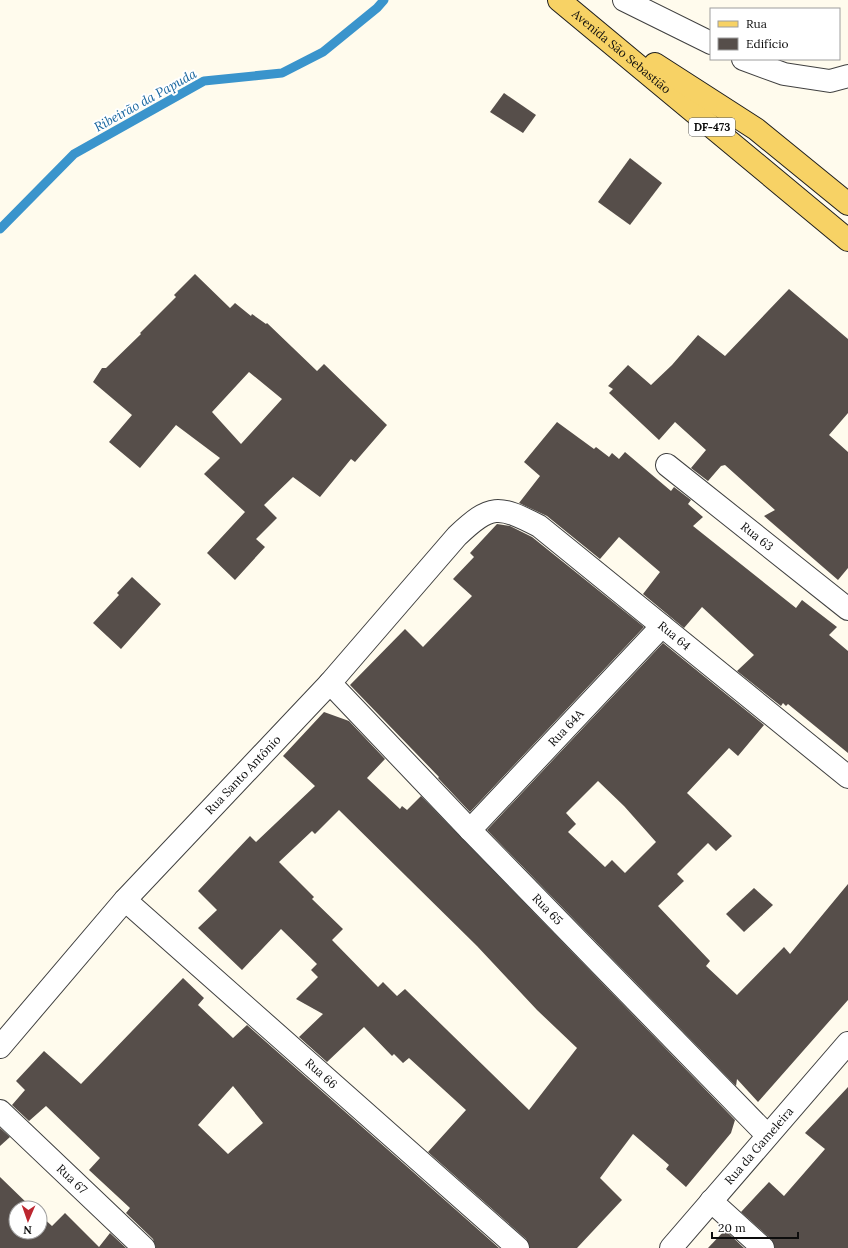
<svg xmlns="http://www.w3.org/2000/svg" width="848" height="1248" viewBox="0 0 848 1248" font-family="Lora,serif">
<rect width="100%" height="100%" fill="#fffbed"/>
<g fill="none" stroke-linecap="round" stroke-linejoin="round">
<!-- stream -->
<polyline stroke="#3a94cc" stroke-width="9" points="0,229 74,154 204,81 282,73 323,52 377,8 384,0"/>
</g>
<!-- building -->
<g fill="#564e4a" fill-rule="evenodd">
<polygon points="504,93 536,115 523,133 490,112"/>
<polygon points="630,158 662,183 630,225 598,202"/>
<path d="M195,274l35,34 5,-5 16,13 1,-2 14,10 1,-1 50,48 7,-7 63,61 -32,37 -4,-3 -31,38 -27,-20 -29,28 13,13 -21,21 9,8 -30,33 -28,-27 38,-41 -41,-38 16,-16 -44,-33 -36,43 -31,-26 23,-27 -39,-33 9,-14h4l35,-34 -1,-1 36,-36 -2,-2zM249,372l33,27 -41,45 -29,-32z"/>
<polygon points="789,289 848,339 848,413 829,435 848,452 848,568 838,580 764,516 775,510 725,465 721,466 708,481 691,468 706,450 675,422 659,440 609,393 613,389 608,386 628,365 651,385 672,365 698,335 725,356"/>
<polygon points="557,422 594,449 596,447 609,457 612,453 619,459 625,452 671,491 674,487 691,500 688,504 703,517 693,526 796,608 802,600 837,627 829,635 848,651 848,753 788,704 786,706 783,703 781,706 737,671 754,655 702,607 684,628 643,594 660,572 619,537 600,559 547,516 519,503 540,476 524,462"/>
<polygon points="497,524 510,526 532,537 644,627 470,812 438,778 439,777 350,685 405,629 423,647 472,596 453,579 474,557 470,553"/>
<polygon points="132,577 161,604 121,649 93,623 119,595 117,593"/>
<path d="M663,643l101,82 -26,31 -9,-8 -42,45 45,43 -16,15 -8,-8 -31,31 7,7 -26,25 52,55 -4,5 31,29 47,-48 6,7 58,-70v116l-90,102 -21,-23 -1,7 -249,-256zM598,781l26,25 32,36 -31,31 -13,-13 -7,7 -37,-35 8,-8 -10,-11z"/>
<path d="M324,712l25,9 36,38 -18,19 33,31 2,-3 5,4 14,-14 314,324 -4,13 -45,54 -20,-18 3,-4 -36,-31 -33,44 22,22 -45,48h-47l-4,-9 -98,-87 38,-42 -57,-52 -6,5 -9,-9 -2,2 -28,-29 -37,35 -28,-25 24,-23 -27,-15 22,-22 -7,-7 6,-6 -36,-35 -39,41 -44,-42 19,-18 -19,-19 52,-55 6,6 59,-56 -32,-30zM339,810l138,136 60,64 40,38 -48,62 -124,-121 -8,7 -14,-14 -5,5 -46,-47 11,-11 -31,-30 2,-2 -35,-35 33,-31 3,3z"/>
<polygon points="754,888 773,905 744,932 726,914"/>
<path d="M183,978l21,20 -6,7 35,33 14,-13 252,223h-343l-3,-9 -27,-26 4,-5 -41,-38 11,-12 -54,-52 -17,15 -17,-16 13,-15 -9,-9 28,-30 37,33zM233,1086l30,37 -35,31 -30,-29z"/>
<polygon points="848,1087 848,1248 775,1248 771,1239 741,1212 769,1182 784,1196 825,1149 805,1133"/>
<polygon points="0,1128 10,1137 0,1146"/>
<polygon points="0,1177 32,1208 16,1208 16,1232 40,1232 40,1215 52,1226 65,1213 99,1247 110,1233 126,1248 0,1248"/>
<polygon points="725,1230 744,1248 708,1248"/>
</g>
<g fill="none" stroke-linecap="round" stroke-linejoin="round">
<!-- minor casing -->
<g stroke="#404040" stroke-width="24">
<g id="minor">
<polyline points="624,0 711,43"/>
<polyline points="743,59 784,74 830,81 848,76"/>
<path id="s1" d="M667,465l181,144"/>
<path id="s2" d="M330,683l140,147 297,305"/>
<path id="s3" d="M470,830l192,-204"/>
<path id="s4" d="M125,900l393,348"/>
<path id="s5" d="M0,1047l125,-147 205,-217 127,-147c34,-32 41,-31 82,-10l309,251"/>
<path id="s6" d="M0,1111l144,137"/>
<polyline points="711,1201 763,1248"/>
<path id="s7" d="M671,1248l177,-205"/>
</g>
</g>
<!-- major casing -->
<g stroke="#1e1e1e" stroke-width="24">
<g id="major">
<path id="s8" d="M559,0l289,240"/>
<polyline points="655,64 756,129 848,204"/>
</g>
</g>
<!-- minor -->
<use href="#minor" stroke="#fff" stroke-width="22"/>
<!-- major -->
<use href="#major" stroke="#f7d265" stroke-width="22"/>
</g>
<g text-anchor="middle" stroke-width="4" stroke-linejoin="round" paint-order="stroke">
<!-- shield labels -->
<rect fill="#fff" stroke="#565656" stroke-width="1" x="689" y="118" width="46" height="18" rx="3"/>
<g font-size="11" font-weight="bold" fill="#0d0d0d">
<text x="712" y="131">DF-473</text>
</g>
<!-- street labels -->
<g font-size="12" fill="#0d0d0d" stroke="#fff">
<text dy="4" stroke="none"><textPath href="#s8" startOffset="81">Avenida São Sebastião</textPath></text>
<text dy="4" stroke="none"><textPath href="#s1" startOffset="115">Rua 63</textPath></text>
<text dy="4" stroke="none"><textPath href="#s5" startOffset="953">Rua 64</textPath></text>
<text dy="4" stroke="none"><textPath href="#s3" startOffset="140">Rua 64A</textPath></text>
<text dy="4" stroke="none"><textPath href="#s5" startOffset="365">Rua Santo Antônio</textPath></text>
<text dy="4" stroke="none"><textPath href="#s2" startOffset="314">Rua 65</textPath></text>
<text dy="4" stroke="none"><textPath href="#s4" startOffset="262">Rua 66</textPath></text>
<text dy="4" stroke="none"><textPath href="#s7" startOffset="135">Rua da Gameleira</textPath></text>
<text dy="4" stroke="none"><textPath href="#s6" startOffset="99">Rua 67</textPath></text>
</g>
<!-- water labels -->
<g font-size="13" font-style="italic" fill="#17659e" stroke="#fff">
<text transform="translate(145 100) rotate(-29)" y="5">Ribeirão da Papuda</text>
</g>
</g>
<!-- legend -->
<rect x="710" y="8" width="130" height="52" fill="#ffffff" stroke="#9e9e9e"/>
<rect x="718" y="21" width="20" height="6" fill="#f7d265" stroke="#9e9e9e"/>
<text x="746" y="28" font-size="12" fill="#0d0d0d">Rua</text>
<rect x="718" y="38" width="20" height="12" fill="#564e4a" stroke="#9e9e9e"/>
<text x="746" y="48" font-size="12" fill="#0d0d0d">Edifício</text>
<!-- north arrow -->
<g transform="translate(28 1220) rotate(182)"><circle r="19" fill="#ffffff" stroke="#9e9e9e"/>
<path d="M0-3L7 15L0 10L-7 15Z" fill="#bc262f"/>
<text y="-6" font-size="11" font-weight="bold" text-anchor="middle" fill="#0d0d0d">N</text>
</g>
<!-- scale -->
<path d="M712 1232v6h86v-6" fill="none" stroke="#0d0d0d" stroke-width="2"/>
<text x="718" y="1232" font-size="12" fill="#0d0d0d" stroke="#ffffff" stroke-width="3" paint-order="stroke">20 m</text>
</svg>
